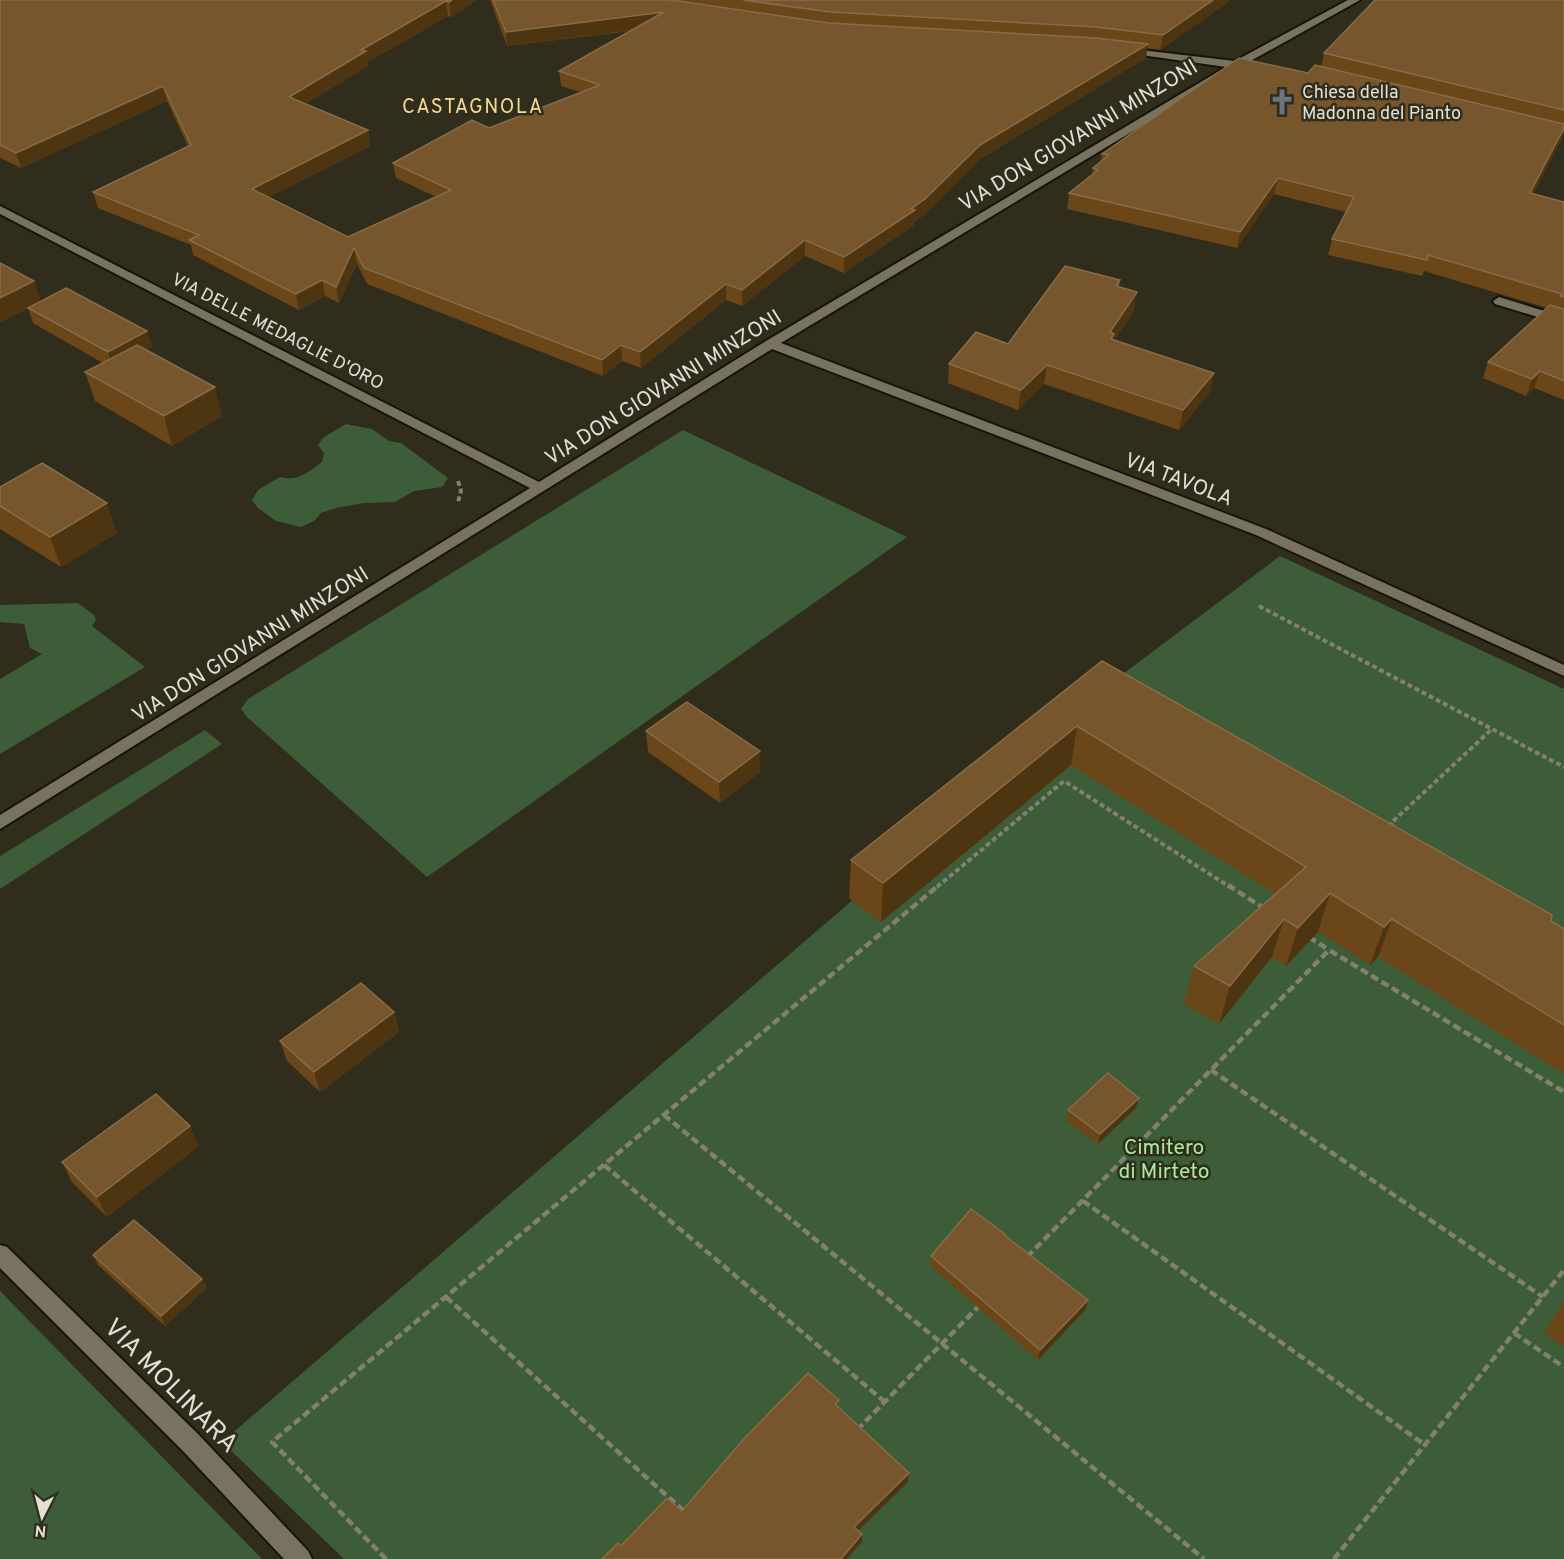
<svg xmlns="http://www.w3.org/2000/svg" width="1564" height="1559" viewBox="0 0 1564 1559" font-family="Overpass,sans-serif">
<rect width="100%" height="100%" fill="#302d1c"/>
<!-- green -->
<g fill="#3c5d37">
<path d="M346,424l26,5 17,12 12,2 47,35 -6,9 -28,4 -19,11 -31,1 -28,5 -15,5 -7,8 -13,6 -25,-6 -18,-13 -6,-8 6,-10 22,-13c18,5 28,-5 42,-15l2,-9 -6,-8 6,-8z"/>
<polygon points="683,430 907,537 427,877 247,717 241,709 248,699"/>
<polygon points="1280,556 1564,689 1564,1559 344,1559 222,1442 1067,716"/>
<polygon points="78,603 94,615 96,620 92,626 145,667 0,754 0,679 42,654 30,648 24,624 0,622 0,605"/>
<polygon points="205,730 222,744 0,889 0,856"/>
<polygon points="0,1291 262,1559 0,1559"/>
</g>
<g fill="none" stroke-linecap="round" stroke-linejoin="round">
<!-- minor casing -->
<g stroke="#181506" stroke-width="4">
<g id="minor">
<polygon points="1348,0 1360,0 1238,68 781,343 1266,529 1564,665 1564,676 1256,535 772,349 0,829 0,815 530,488 0,214 0,206 539,482 766,341 1226,67 1127,53 1123,52 1123,48 1235,61"/>
<polygon points="1499,297 1564,317 1564,325 1495,304 1493,301"/>
<polygon points="0,1245 7,1247 198,1434 308,1551 312,1559 284,1559 182,1450 0,1268"/>
</g>
</g>
<!-- path-far1 -->
<g stroke="#838072" stroke-width="4" stroke-dasharray="5 3" stroke-linecap="butt">
<polyline points="458,481 461,491 458,502"/>
<polyline points="1259,606 1564,767"/>
<polyline points="1393,826 1390,824 1492,729"/>
<polyline points="937,887 1064,781 1230,887"/>
</g>
<!-- path -->
<g stroke="#838072" stroke-width="4.5" stroke-dasharray="8 4" stroke-linecap="butt">
<polyline points="1228,885 1265,909"/>
<polyline points="1309,937 1329,950"/>
<polyline points="1211,1070 1543,1297"/>
<polyline points="664,1115 1204,1559"/>
<polyline points="604,1165 885,1402"/>
<polyline points="1083,1201 1425,1445"/>
<polyline points="1027,1257 1329,950 1564,1092"/>
<polyline points="446,1297 686,1513"/>
<polyline points="1514,1333 1564,1367"/>
<polyline points="857,1430 980,1305"/>
<polyline points="386,1559 272,1442 939,885"/>
<polyline points="1334,1559 1564,1270"/>
</g>
<!-- minor -->
<use href="#minor" fill="#777360" fill-rule="evenodd"/>
</g>
<!-- wall -->
<g fill="#6a4618">
<polygon points="0,0 477,0 451,17 448,16 368,62 368,66 305,104 368,130 370,146 269,197 348,237 436,197 396,178 393,163 489,128 580,92 561,86 559,71 631,31 507,46 490,0 1231,0 1160,50 1147,48 1146,58 979,160 924,215 914,222 914,225 844,273 805,256 742,306 726,300 641,368 622,361 603,376 367,284 357,264 339,303 325,296 299,310 193,255 191,245 98,208 93,192 188,146 167,101 21,168 0,158"/>
<polygon points="1564,0 1564,131 1561,140 1533,194 1564,202 1564,400 1534,388 1526,396 1483,378 1488,362 1547,308 1424,271 1422,276 1328,255 1332,239 1346,212 1274,194 1237,248 1067,209 1069,193 1092,175 1093,168 1101,161 1102,154 1308,73 1321,67 1324,53"/>
<polygon points="0,263 40,301 147,331 152,347 146,350 222,416 172,446 95,401 85,372 103,363 33,323 28,308 0,322"/>
<polygon points="1120,280 1119,287 1134,311 1114,340 1214,373 1210,392 1179,430 1044,384 1018,410 948,383 949,364 1008,344"/>
<polygon points="0,487 117,533 61,567 0,529"/>
<polygon points="1102,661 1564,929 1564,1074 1378,957 1370,965 1318,932 1286,966 1272,957 1219,1024 1184,1004 1194,966 1275,894 1071,765 881,922 849,898 851,860"/>
<polygon points="646,731 760,772 720,803 648,752"/>
<polygon points="394,1012 399,1032 320,1092 287,1061 280,1041"/>
<polygon points="1139,1098 1136,1108 1098,1144 1066,1121 1068,1110"/>
<polygon points="199,1146 107,1217 72,1182 62,1162"/>
<polygon points="1005,1234 1005,1236 1088,1300 1086,1309 1038,1360 930,1266 931,1256"/>
<polygon points="93,1255 202,1279 207,1288 165,1326 98,1265"/>
<polygon points="1564,1301 1564,1347 1544,1333"/>
</g>
<!-- shaded-wall -->
<g fill="#4d3511">
<polygon points="452,0 477,0 451,17 449,2"/>
<polygon points="1213,0 1231,0 1160,50 1163,35"/>
<polygon points="446,1 448,16 368,62 368,66 292,112 289,97 361,50"/>
<polygon points="664,12 665,26 507,46 506,32"/>
<polygon points="1148,44 1146,58 979,160 924,215 914,222 914,225 844,273 844,257 911,209 980,145"/>
<polygon points="163,86 167,101 21,168 16,153"/>
<polygon points="1564,128 1561,140 1525,209 1530,193"/>
<polygon points="368,130 370,146 256,204 252,189"/>
<polygon points="1278,178 1274,194 1237,248 1240,232"/>
<polygon points="805,240 805,256 742,306 742,290"/>
<polygon points="354,248 357,264 339,303 336,287"/>
<polygon points="322,280 325,296 299,310 296,294"/>
<polygon points="34,281 41,301 0,322 0,298"/>
<polygon points="726,284 726,300 641,368 640,352"/>
<polygon points="1137,292 1134,311 1113,343 1108,359 1110,332"/>
<polygon points="147,331 152,347 113,368 108,352"/>
<polygon points="621,345 622,361 603,376 602,360"/>
<polygon points="1047,365 1044,384 1018,410 1021,390"/>
<polygon points="1540,371 1534,388 1526,396 1532,379"/>
<polygon points="1214,373 1210,392 1179,430 1183,410"/>
<polygon points="215,387 222,416 172,446 164,416"/>
<polygon points="107,503 117,533 61,567 50,537"/>
<polygon points="1077,726 1071,765 881,922 883,883"/>
<polygon points="760,751 760,772 720,803 719,782"/>
<polygon points="1330,893 1318,932 1286,966 1298,928"/>
<polygon points="1284,919 1272,957 1219,1024 1230,986"/>
<polygon points="1392,919 1378,957 1370,965 1384,927"/>
<polygon points="394,1012 399,1032 320,1092 314,1072"/>
<polygon points="1139,1098 1136,1108 1098,1144 1100,1134"/>
<polygon points="190,1126 199,1146 107,1217 97,1197"/>
<polygon points="202,1279 207,1288 165,1326 161,1316"/>
<polygon points="1088,1300 1086,1309 1038,1360 1040,1350"/>
<polygon points="909,1473 908,1482 854,1535 854,1527"/>
<polygon points="862,1534 862,1542 847,1559 841,1559"/>
</g>
<!-- building -->
<g fill="#77562d" stroke="#886c47" stroke-width="1.5">
<polygon points="0,0 452,0 449,2 446,1 361,50 366,51 289,97 368,130 252,189 348,237 451,190 393,163 472,120 489,128 600,85 559,71 664,12 506,32 493,0 671,0 829,23 1096,38 1148,44 980,145 925,199 911,209 915,210 844,257 805,240 742,290 726,284 640,352 621,345 602,360 364,268 354,248 336,287 322,280 296,294 189,240 199,235 93,192 191,145 163,86 16,153 0,145"/>
<polygon points="743,0 1213,0 1163,35 1096,27 830,12"/>
<polygon points="1375,0 1564,0 1564,110 1324,53"/>
<polygon points="1239,58 1308,73 1315,65 1564,124 1564,128 1530,193 1564,202 1564,297 1560,296 1562,294 1428,255 1427,260 1332,239 1354,197 1278,178 1240,232 1069,193 1098,170 1093,168 1109,155 1102,154"/>
<polygon points="0,263 34,281 0,298"/>
<polygon points="1065,266 1120,280 1116,286 1137,292 1110,332 1114,334 1111,339 1214,373 1183,410 1047,365 1021,390 949,364 976,332 1008,344"/>
<polygon points="66,288 147,331 108,352 28,308"/>
<polygon points="1550,305 1564,309 1564,381 1540,371 1532,379 1488,362"/>
<polygon points="137,345 215,387 164,416 85,372"/>
<polygon points="42,463 107,503 50,537 0,506 0,487"/>
<polygon points="1102,661 1552,915 1551,921 1564,929 1564,1025 1392,919 1384,927 1330,893 1298,928 1284,919 1230,986 1194,966 1306,867 1077,726 883,883 851,860"/>
<polygon points="687,702 760,751 719,782 646,731"/>
<polygon points="361,983 394,1012 314,1072 280,1041"/>
<polygon points="1108,1073 1139,1098 1100,1134 1068,1110"/>
<polygon points="156,1094 190,1126 97,1197 62,1162"/>
<polygon points="971,1209 1005,1234 1004,1235 1088,1300 1040,1350 931,1256"/>
<polygon points="134,1220 202,1279 161,1316 93,1255"/>
<polygon points="808,1373 839,1400 835,1404 909,1473 854,1527 862,1534 841,1559 602,1559 618,1543 621,1546 667,1498 682,1511 742,1441"/>
</g>
<!-- icons -->
<defs>
<g id="church-bare" transform="scale(2.07)"><path d="M-1.2-6h2.4v3.5h3.3v2.4h-3.3V6h-2.4V-.1h-3.3v-2.4h3.3Z" fill="#6b7280" stroke="#302d1c" stroke-width="2.5" paint-order="stroke"/></g>
</defs>
<g fill-rule="evenodd">
<use href="#church-bare" x="1282" y="102"/>
</g>
<g text-anchor="middle" stroke-width="5" stroke-linejoin="round" paint-order="stroke">
<!-- far-poi labels -->
<g font-size="18" fill="#e2e0d5" stroke="#302d1c" text-anchor="start">
<text x="1302" y="98">Chiesa della<tspan x="1302" dy="21">Madonna del Pianto</tspan></text>
</g>
<!-- far-street labels -->
<g font-size="18" fill="#e2e0d5" stroke="#302d1c">
<text transform="translate(278 331) rotate(27)" y="6">VIA DELLE MEDAGLIE D'ORO</text>
</g>
<!-- far-quarter labels -->
<g font-size="20" letter-spacing="1.5" fill="#f5db8f" stroke="#302d1c">
<text x="473" y="113">CASTAGNOLA</text>
</g>
<!-- street labels -->
<g font-size="21" fill="#e2e0d5" stroke="#302d1c">
<text transform="translate(1078 135) rotate(-31)" y="7">VIA DON GIOVANNI MINZONI</text>
<text transform="translate(663 387) rotate(-32)" y="7">VIA DON GIOVANNI MINZONI</text>
<text transform="translate(1179 479) rotate(21)" y="7">VIA TAVOLA</text>
<text transform="translate(250 644) rotate(-32)" y="7">VIA DON GIOVANNI MINZONI</text>
</g>
<!-- park labels -->
<g font-size="21" fill="#a5ed9b" stroke="#302d1c">
<text x="1164" y="1154">Cimitero<tspan x="1164" dy="24">di Mirteto</tspan></text>
</g>
<!-- near-street labels -->
<g font-size="26" fill="#e2e0d5" stroke="#302d1c">
<text transform="translate(172 1385) rotate(45)" y="9">VIA MOLINARA</text>
</g>
</g>
<!-- north arrow -->
<g transform="translate(42 1517) rotate(186)" stroke="#302d1c" stroke-width="4.5" paint-order="stroke">
<path d="M0-4.5L10 22L0 15L-10 22Z" fill="#e2e0d5"/>
<text y="-9" font-size="16" font-weight="bold" text-anchor="middle" fill="#e2e0d5">N</text>
</g>
</svg>
